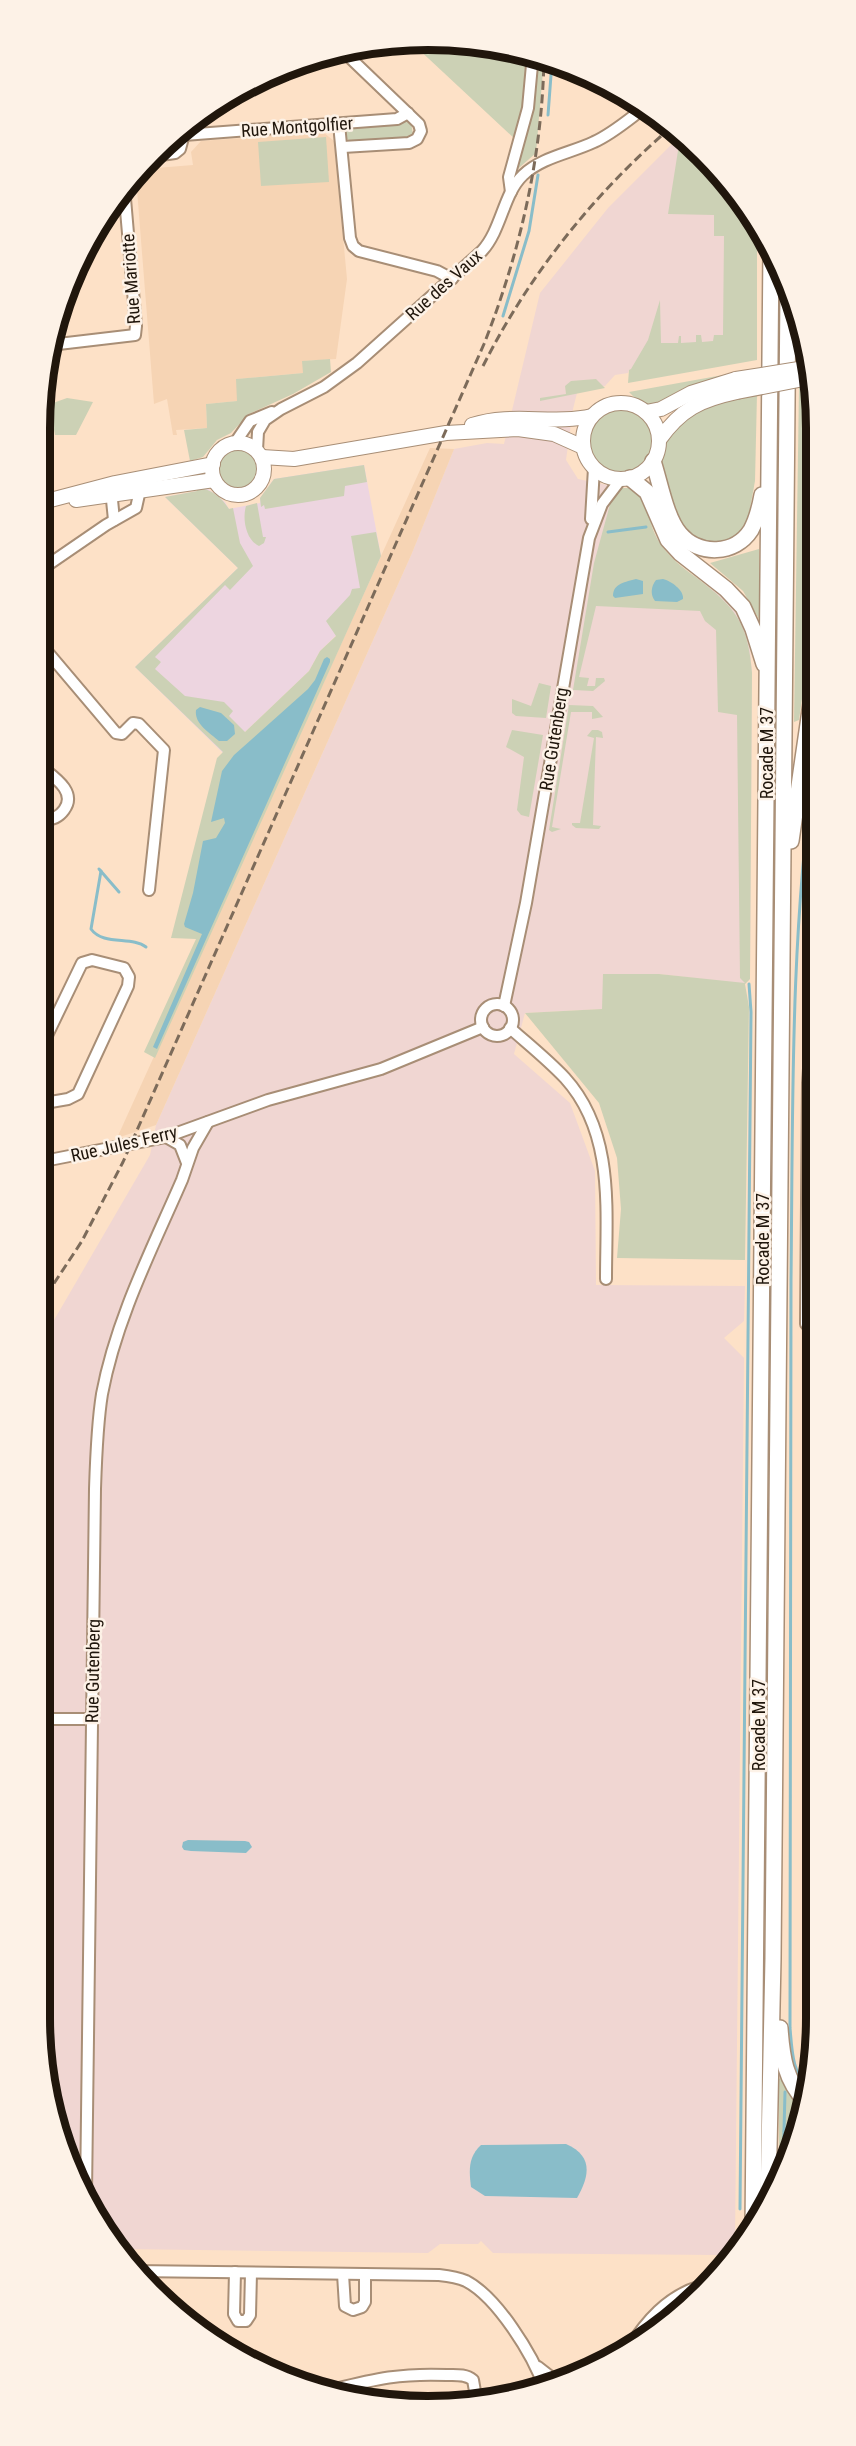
<svg xmlns="http://www.w3.org/2000/svg" width="856" height="2446" viewBox="0 0 856 2446" font-family="'Roboto Condensed',sans-serif">
<rect width="100%" height="100%" fill="#fde1c7"/>
<!-- commercial -->
<polygon fill="#edd5e0" points="364,465 381,556 351,621 320,651 309,671 223,753 135,667 238,568 165,497 197,491 197,488 207,488 225,502 229,509 260,503 260,498 274,479"/>
<!-- industrial -->
<polygon fill="#f0d6d2" points="679,137 738,215 721,358 629,370 628,373 615,375 605,386 577,393 573,409 566,460 578,479 622,488 630,488 644,501 652,530 666,552 676,563 721,596 735,611 743,627 750,649 752,673 750,979 745,984 659,974 603,975 603,1009 525,1013 514,1054 570,1103 595,1171 596,1285 745,1286 744,1321 724,1338 744,1358 735,2240 718,2255 493,2253 481,2241 478,2244 440,2244 428,2253 120,2249 68,2167 39,2018 39,1346 150,1155 156,1125 412,553 454,449 487,443 504,444 540,293 608,208"/>
<!-- built -->
<g fill="#f6d4b4">
<polygon points="323,132 334,141 347,279 336,359 303,361 303,373 237,379 237,401 206,404 207,428 176,430 177,435 173,435 167,399 154,404 136,177 144,169 193,165 191,152 201,141"/>
<polygon points="430,448 454,449 412,553 156,1125 117,1138"/>
</g>
<!-- green -->
<g fill="#ccd1b5">
<polygon points="414,45 528,52 544,59 536,153 504,181 516,140"/>
<polygon points="406,122 411,123 413,134 407,139 352,143 345,137 346,130 352,126"/>
<polygon points="326,137 329,182 261,186 258,142"/>
<polygon points="680,138 720,171 757,226 757,360 628,383 629,370 631,369 648,340 660,300 661,343 678,343 679,336 681,336 681,343 696,342 696,335 701,335 702,342 713,341 714,335 723,335 724,236 714,236 714,215 668,214"/>
<polygon points="330,359 331,372 293,394 249,414 231,433 217,440 203,457 190,461 184,430 207,428 206,404 237,401 236,379 303,373 302,361"/>
<polygon points="734,373 680,390 655,405 640,403 629,392"/>
<polygon points="596,379 605,388 540,401 540,398 566,394 565,386 571,381"/>
<polygon points="814,385 814,615 799,720 794,722 799,387"/>
<polygon points="757,394 755,481 747,525 738,535 724,543 714,544 693,538 680,524 668,489 660,462 665,441 673,425 711,402"/>
<polygon points="67,398 93,402 76,435 55,435 51,414 41,416 42,407"/>
<circle cx="620" cy="442" r="32"/>
<circle cx="239" cy="469" r="21"/>
<polygon points="364,465 367,482 345,486 344,496 265,509 264,505 261,507 260,498 274,479"/>
<path d="M197,488c14,0 25,10 32,21l4,-1 7,35 13,23 -23,24 -5,-5 -70,72 6,5 -6,7 30,27 39,6 9,9 -4,5 16,16 64,-61 11,-20 16,-15 -10,-15 24,-26 2,-6 8,-1 -9,-52 25,-4 5,24 -226,502 -11,-6 52,-113 -25,-1 46,-180 6,-6 -88,-85 103,-99 -73,-71 32,-6z"/>
<path d="M622,488h8c21,13 17,37 30,55 10,15 23,25 37,35 39,30 51,45 55,95l-2,306 -5,5 4,23 -4,253 -128,-2 4,-49 -4,-51 -18,-55 -74,-90 77,-4 1,-35h56l86,9 -5,-5 -3,-263 -19,-3 -2,-82 -11,-9 -5,-10 -104,-5 -17,71 10,1 -2,8h8l1,-8h8l1,3 -12,10 -20,-1 21,-127 18,-66z"/>
<path d="M257,503l6,34h3l-2,6 -5,3c-13,-6 -17,-27 -13,-40z"/>
<polygon points="759,549 759,619 743,591 710,563"/>
<polygon points="539,683 551,686 546,718 516,716 512,713 512,699 531,706"/>
<polygon points="569,705 593,706 603,717 592,719 592,712 571,712 552,827 561,829 552,832 549,830"/>
<polygon points="512,730 543,735 529,817 521,815 517,810 524,757 506,747"/>
<polygon points="592,730 598,730 602,732 603,738 596,737 593,825 601,826 599,829 576,828 572,825 572,823 580,823 594,738 587,736"/>
<polygon points="781,2078 805,2108 804,2118 779,2174 779,2079"/>
</g>
<!-- water -->
<g fill="#89bdc9">
<path d="M636,579l7,2v13l-28,4 -2,-2c0,-13 13,-14 23,-17z"/>
<path d="M663,579c8,2 21,11 20,20l-6,3 -22,-1c-5,-6 -4,-15 1,-21z"/>
<polygon points="327,657 330,659 330,662 157,1049 153,1047 202,934 185,927 184,924 193,893 203,841 216,838 225,823 224,818 211,822 222,771 234,755 308,689 315,680 324,659"/>
<path d="M200,707l21,6 13,12 1,9 -8,7h-8c-9,-8 -25,-17 -23,-31z"/>
<polygon points="188,1840 245,1841 249,1842 252,1847 246,1853 191,1851 184,1850 182,1847 183,1842"/>
<path d="M566,2144c27,12 24,31 11,54l-92,-2 -14,-9c-2,-17 -3,-30 10,-42z"/>
</g>
<g fill="none" stroke-linecap="round" stroke-linejoin="round">
<!-- stream -->
<g stroke="#89bdc9" stroke-width="3">
<polyline points="548,115 552,62"/>
<polyline points="503,316 529,231 538,175"/>
<polyline points="608,532 646,527"/>
<polyline points="99,869 119,892"/>
<path d="M101,871l-10,58c12,17 41,7 55,18"/>
<path d="M808,2088c-16,-16 -16,-38 -18,-60 0,-249 -1,-498 1,-748 2,-171 -1,-343 23,-512"/>
<polyline points="785,2092 784,2131 797,2133"/>
<polyline points="783,2164 784,2131"/>
<polyline points="740,2209 751,1012 749,984"/>
</g>
<!-- minor casing -->
<g stroke="#a88e76" stroke-width="14">
<g id="minor">
<polyline points="339,124 350,238 353,246 359,251 437,271 452,279"/>
<polyline points="184,135 397,119 408,113"/>
<polyline points="343,147 409,143 417,139 421,131 419,124 345,53"/>
<polyline points="161,155 175,153 180,149 184,134"/>
<polyline points="511,192 509,177 528,108 533,54"/>
<polyline points="50,345 135,335 136,326 124,187"/>
<polyline points="235,443 250,421 272,412"/>
<path d="M257,450l1,-18 7,-12 16,-11 43,-22 33,-24 125,-112c20,-22 21,-57 41,-76 19,-18 48,-22 71,-33 18,-8 34,-22 50,-34"/>
<polyline points="591,519 594,468"/>
<polyline points="114,520 112,500 116,488"/>
<polyline points="39,571 106,525 136,508 140,490"/>
<polyline points="39,642 116,733 122,734 133,723 139,724 164,750 149,890"/>
<path d="M39,765c13,11 39,26 25,45 -5,7 -13,10 -21,10l-4,-3"/>
<polyline points="815,982 808,1083 806,1324 816,1332"/>
<circle cx="497" cy="1020" r="16"/>
<polyline points="504,1006 526,903 589,538 602,504 621,479"/>
<path d="M510,1028c18,16 38,32 55,50 50,55 41,132 41,201"/>
<polyline points="39,1052 82,963 92,960 124,968 129,977 128,986 78,1094 68,1099 39,1104"/>
<polyline points="166,1137 180,1145 187,1163"/>
<polyline points="39,1162 166,1137 268,1100 381,1069 483,1027"/>
<polyline points="39,1719 92,1719"/>
<path d="M86,2194l9,-705c1,-31 2,-64 7,-95 14,-75 50,-145 80,-214l11,-32 15,-26"/>
<path d="M134,2271l305,4c9,1 18,2 27,6 31,16 67,74 78,106"/>
<polyline points="235,2272 234,2314 238,2321 246,2321 250,2315 251,2273"/>
<polyline points="343,2274 345,2306 353,2310 362,2307 365,2302 365,2274"/>
<path d="M629,2348c17,-27 38,-51 69,-61"/>
<polyline points="538,2367 556,2381"/>
<path d="M331,2390c45,-11 69,-17 116,-15 9,0 19,-1 26,5l3,17"/>
</g>
</g>
<!-- major casing -->
<g stroke="#a88e76" stroke-width="16">
<g id="major">
<circle cx="621" cy="441" r="38"/>
<polyline points="646,412 661,409 691,393 736,379"/>
<path d="M472,425c40,-13 81,0 120,-9"/>
<path d="M659,440c22,-31 41,-40 78,-48"/>
<circle cx="238" cy="469" r="26"/>
<polyline points="262,457 294,459 446,433 518,429 554,434 583,447"/>
<polyline points="76,500 214,480"/>
<polyline points="39,503 115,483 213,464"/>
</g>
</g>
<!-- highway casing -->
<g stroke="#a88e76" stroke-width="18">
<g id="highway">
<path d="M653,461c7,21 13,57 27,73 19,22 55,21 71,-4 6,-11 9,-24 11,-35"/>
<polyline points="630,478 647,492 668,540 680,553 726,589 743,607 753,629 764,664"/>
<polyline points="791,841 814,683"/>
<path d="M780,2028c2,29 5,52 26,74"/>
<polyline points="768,2197 773,1958 788,291"/>
<polyline points="753,2231 771,248"/>
</g>
</g>
<!-- minor -->
<use href="#minor" stroke="#fff" stroke-width="10"/>
<!-- major -->
<use href="#major" stroke="#fff" stroke-width="14"/>
<!-- highway -->
<use href="#highway" stroke="#fff" stroke-width="15"/>
<!-- rail -->
<g stroke="#7c6b5a" stroke-width="3" stroke-dasharray="9 4.5" stroke-linecap="butt">
<path d="M483,366c46,-91 109,-170 186,-237"/>
<path d="M39,1306l43,-65 41,-79 361,-818c36,-91 58,-187 60,-285"/>
</g>
<!-- major-bridge casing -->
<g stroke="#a88e76" stroke-width="16" stroke-linecap="butt">
<g id="major-bridge">
<polyline points="736,379 811,367"/>
<polyline points="737,392 814,377"/>
</g>
</g>
<!-- major-bridge -->
<use href="#major-bridge" stroke="#fff" stroke-width="14"/>
</g>
<g text-anchor="middle" stroke-width="5" stroke-linejoin="round" paint-order="stroke">
<!-- street labels -->
<g font-size="18" fill="#20160c" stroke="#fdf2e7">
<text transform="translate(297 127) rotate(-4)" y="6">Rue Montgolfier</text>
<text transform="translate(131 279) rotate(-94)" y="6">Rue Mariotte</text>
<text transform="translate(444 285) rotate(-42)" y="6">Rue des Vaux</text>
<text transform="translate(554 739) rotate(-81)" y="6">Rue Gutenberg</text>
<text transform="translate(767 753) rotate(-90)" y="6">Rocade M 37</text>
<text transform="translate(124 1144) rotate(-13)" y="6">Rue Jules Ferry</text>
<text transform="translate(763 1239) rotate(-90)" y="6">Rocade M 37</text>
<text transform="translate(93 1671) rotate(-89)" y="6">Rue Gutenberg</text>
<text transform="translate(759 1725) rotate(-90)" y="6">Rocade M 37</text>
</g>
</g>
<!-- crop -->
<path d="M0 0H856V2446H0ZM428 50H428A378 378 0 0 1 806 428V2018A378 378 0 0 1 428 2396H428A378 378 0 0 1 50 2018V428A378 378 0 0 1 428 50Z" fill="#fdf2e7" fill-rule="evenodd"/>
<path fill="none" stroke="#20160c" stroke-width="8" d="M428 50H428A378 378 0 0 1 806 428V2018A378 378 0 0 1 428 2396H428A378 378 0 0 1 50 2018V428A378 378 0 0 1 428 50Z"/>
</svg>
